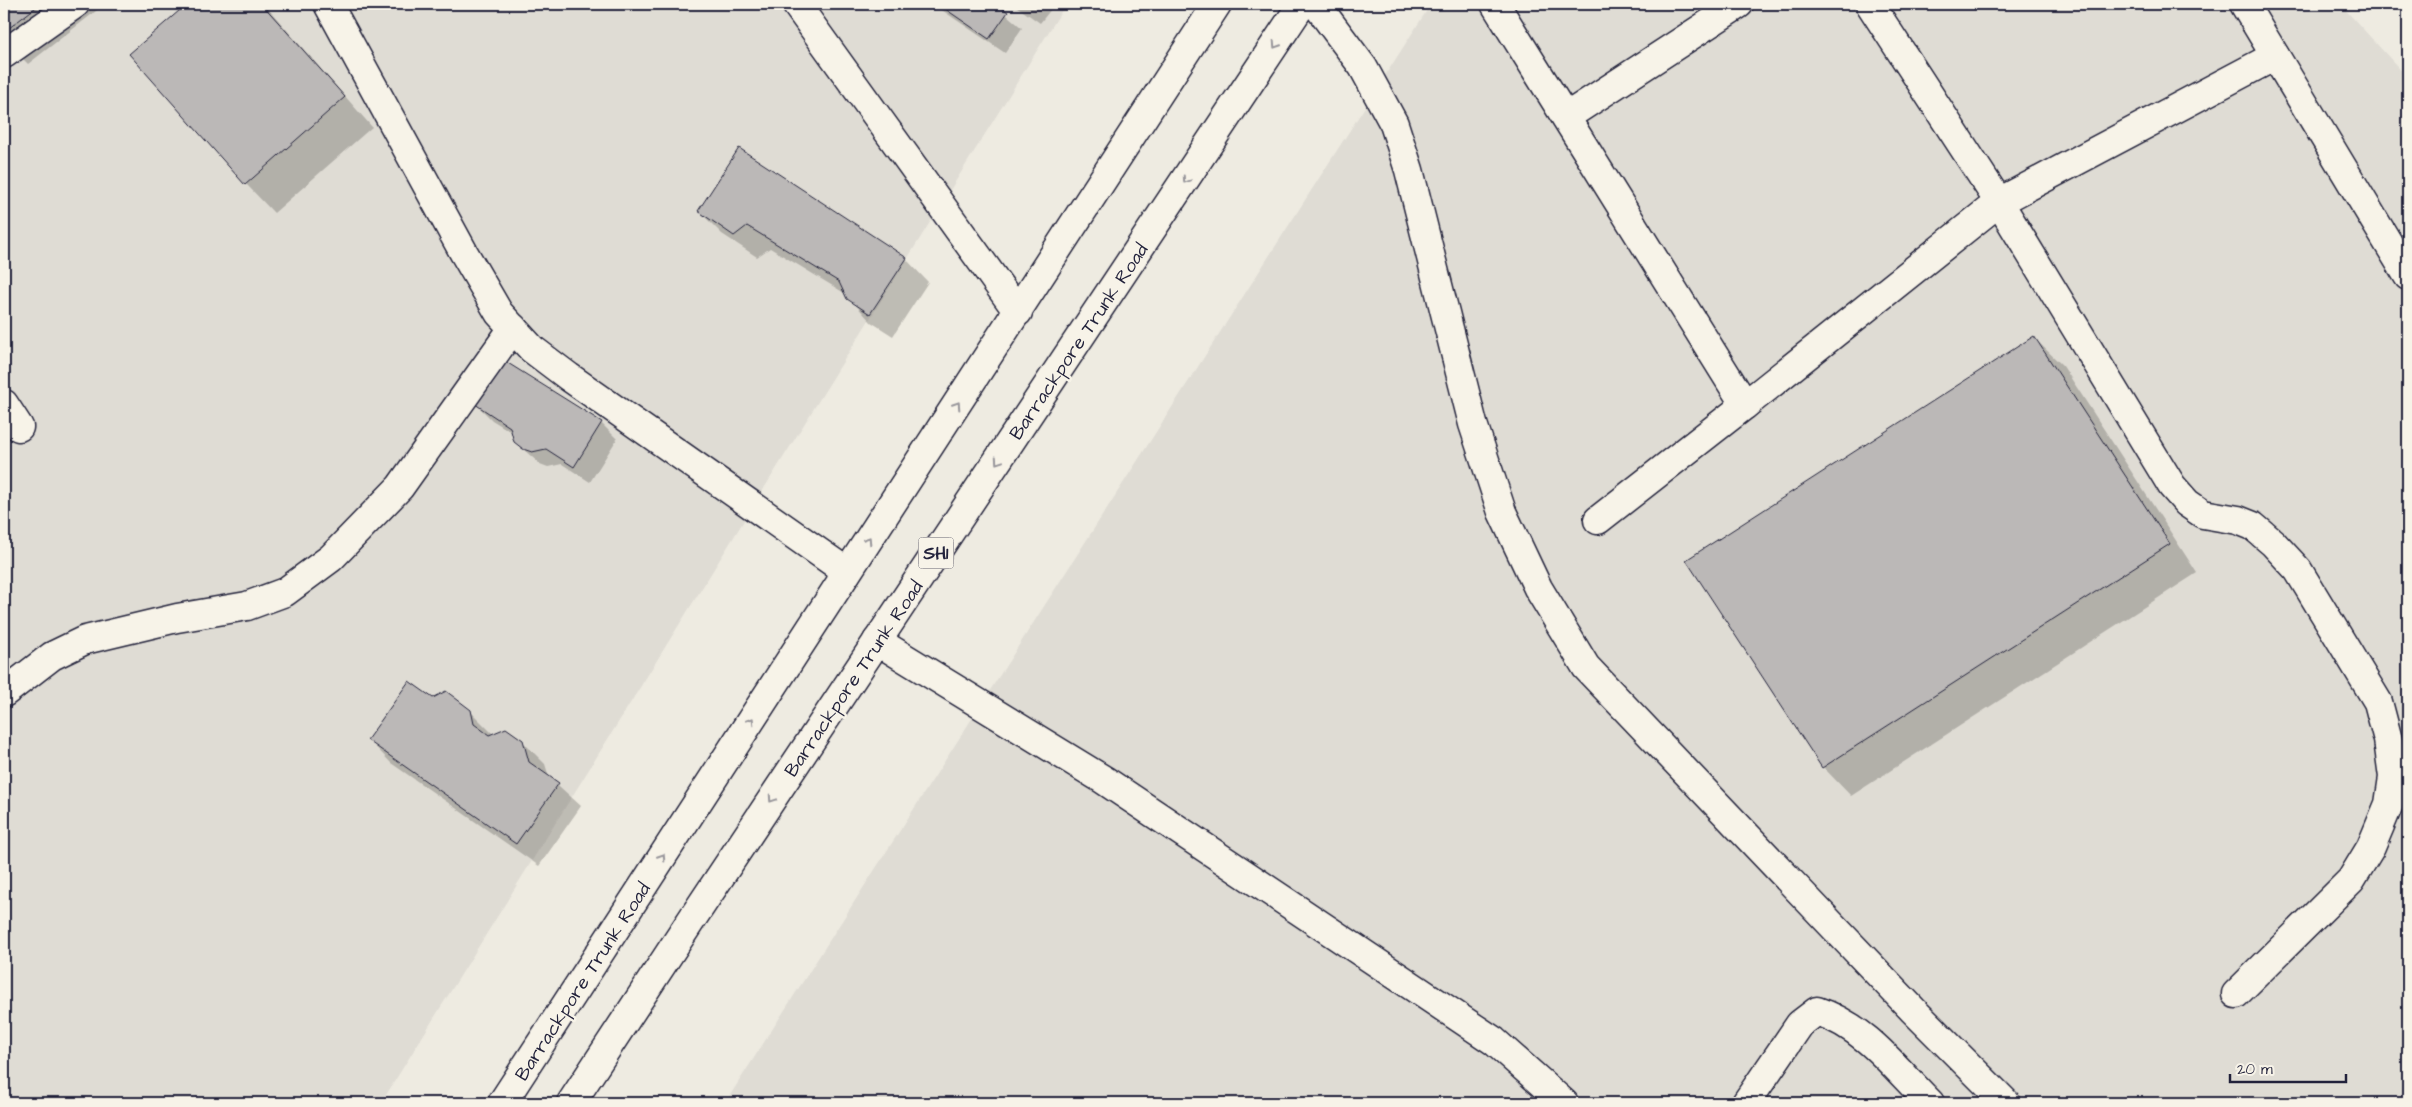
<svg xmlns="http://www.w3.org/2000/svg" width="2412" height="1107" viewBox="0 0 2412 1107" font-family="'Architects Daughter',sans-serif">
<rect width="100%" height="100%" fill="#eeebe1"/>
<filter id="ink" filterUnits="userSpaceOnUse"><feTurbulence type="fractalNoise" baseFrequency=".02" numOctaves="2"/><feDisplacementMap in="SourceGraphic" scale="10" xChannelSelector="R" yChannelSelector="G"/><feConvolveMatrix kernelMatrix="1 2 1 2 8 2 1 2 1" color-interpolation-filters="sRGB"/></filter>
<g filter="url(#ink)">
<!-- built -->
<g fill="#dfdcd4">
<polygon points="4,4 1066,4 381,1103 4,1103"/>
<polygon points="1431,4 2340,4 2408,78 2408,1103 725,1103"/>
</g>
<!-- shadow -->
<g fill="#0003">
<polygon points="4,4 105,4 28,64 4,40"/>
<polygon points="189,4 264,4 372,127 274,213 246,184 131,54"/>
<polygon points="933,4 994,4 1022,28 1005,53"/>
<polygon points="1013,4 1048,4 1052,8 1040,23"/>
<polygon points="699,211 906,259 928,282 893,336 871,322 846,294 770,248 757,257 722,234"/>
<polygon points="2034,338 2063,366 2197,573 1851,796 1823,767"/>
<polygon points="503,361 601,423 617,439 590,482 562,464 548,467 540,464 515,442 513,433 492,420 476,404"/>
<polygon points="433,700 470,711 493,734 522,741 545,764 549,777 581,806 539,866 391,763 369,740"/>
</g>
<!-- building -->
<g fill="#bbb8b7" stroke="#22223b">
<polygon points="4,4 40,4 4,32"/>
<polygon points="187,4 262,4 345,97 245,185 129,54"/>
<polygon points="938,4 996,4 1008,12 989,39"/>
<polygon points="739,148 907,258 870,314 847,299 839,282 747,226 734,236 698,211"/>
<polygon points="2034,336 2170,544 1822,768 1686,560"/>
<polygon points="503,360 602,422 574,467 546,449 532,452 523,449 514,442 510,427 475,404"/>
<polygon points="409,681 433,698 446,691 471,710 474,724 489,735 506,728 523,740 529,762 559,783 516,844 367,740"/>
</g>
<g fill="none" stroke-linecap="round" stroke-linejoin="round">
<!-- minor casing -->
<g stroke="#22223b" stroke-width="31">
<g id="minor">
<polyline points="328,4 464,253 499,313 532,349 569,377 847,572"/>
<polyline points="796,4 1018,312"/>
<polyline points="1316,4 1363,67 1394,124 1409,170 1473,424 1502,512 1538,588 1586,667 1913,1010 2006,1103"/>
<polyline points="1495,4 1745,405 1999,202 1870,4"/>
<polyline points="2244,4 2408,276"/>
<polyline points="4,54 75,4"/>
<polyline points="1566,117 1739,4"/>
<polyline points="4,404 19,427"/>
<polyline points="1598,520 1745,405"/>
<polyline points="877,641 1104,780 1494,1041 1564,1103"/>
<polyline points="4,693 52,656 85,640 177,618 247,606 285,592 331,558 400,487 513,328"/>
<polyline points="2236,994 2351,880 2371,847 2389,804 2393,777 2388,740 2378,702 2298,570 2273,543 2253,526 2238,520 2203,514 2187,503 2172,486 1999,202 2275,56"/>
<path d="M1746,1103l54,-79 17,-13c49,16 78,57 113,92"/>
</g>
</g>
<!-- major casing -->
<g stroke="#22223b" stroke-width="31">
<g id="major">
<polyline points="502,1103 1217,4"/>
<polyline points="571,1103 690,922 1302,4"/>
</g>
</g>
<!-- minor -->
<use href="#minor" stroke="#f7f3e8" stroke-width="28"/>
<!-- major -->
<use href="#major" stroke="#f7f3e8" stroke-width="28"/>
</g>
<!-- one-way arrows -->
<defs><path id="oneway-chevron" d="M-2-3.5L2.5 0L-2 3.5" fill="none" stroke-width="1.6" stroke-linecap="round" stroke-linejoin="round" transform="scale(1.25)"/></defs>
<g stroke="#97959a">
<use href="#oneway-chevron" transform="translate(1276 45) rotate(123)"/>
<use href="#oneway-chevron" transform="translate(1186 180) rotate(124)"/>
<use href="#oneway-chevron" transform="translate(957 405) rotate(-57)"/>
<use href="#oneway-chevron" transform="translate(998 461) rotate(124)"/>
<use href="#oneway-chevron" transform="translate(868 540) rotate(-57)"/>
<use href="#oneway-chevron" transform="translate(751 721) rotate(-57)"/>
<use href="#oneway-chevron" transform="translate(772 799) rotate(124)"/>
<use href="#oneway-chevron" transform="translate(662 857) rotate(-57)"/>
</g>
</g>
<g text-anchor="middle" stroke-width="5" stroke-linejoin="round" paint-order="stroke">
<!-- shield labels -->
<rect fill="#f7f3e8" stroke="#62616f" stroke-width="1" x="918.5" y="537.5" width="35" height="31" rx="4"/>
<g font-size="18" font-weight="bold" fill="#22223b">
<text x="936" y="559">SH1</text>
</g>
<!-- street labels -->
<g font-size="19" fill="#22223b" stroke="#f7f3e8">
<text transform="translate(1078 341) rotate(-56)" y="7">Barrackpore Trunk Road</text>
<text transform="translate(853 678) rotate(-56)" y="7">Barrackpore Trunk Road</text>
<text transform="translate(582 981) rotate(-57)" y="7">Barrackpore Trunk Road</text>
</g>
</g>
<!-- margin -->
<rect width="2412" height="1107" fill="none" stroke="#f7f3e8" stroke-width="20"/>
<rect x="10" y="10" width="2392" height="1087" fill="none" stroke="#22223b" stroke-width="2" filter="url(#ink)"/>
<!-- scale -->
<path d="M2230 1074v8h116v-8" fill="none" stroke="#22223b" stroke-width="2.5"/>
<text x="2237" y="1074" font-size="15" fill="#22223b" stroke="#f7f3e8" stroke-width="4" paint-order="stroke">20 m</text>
</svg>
